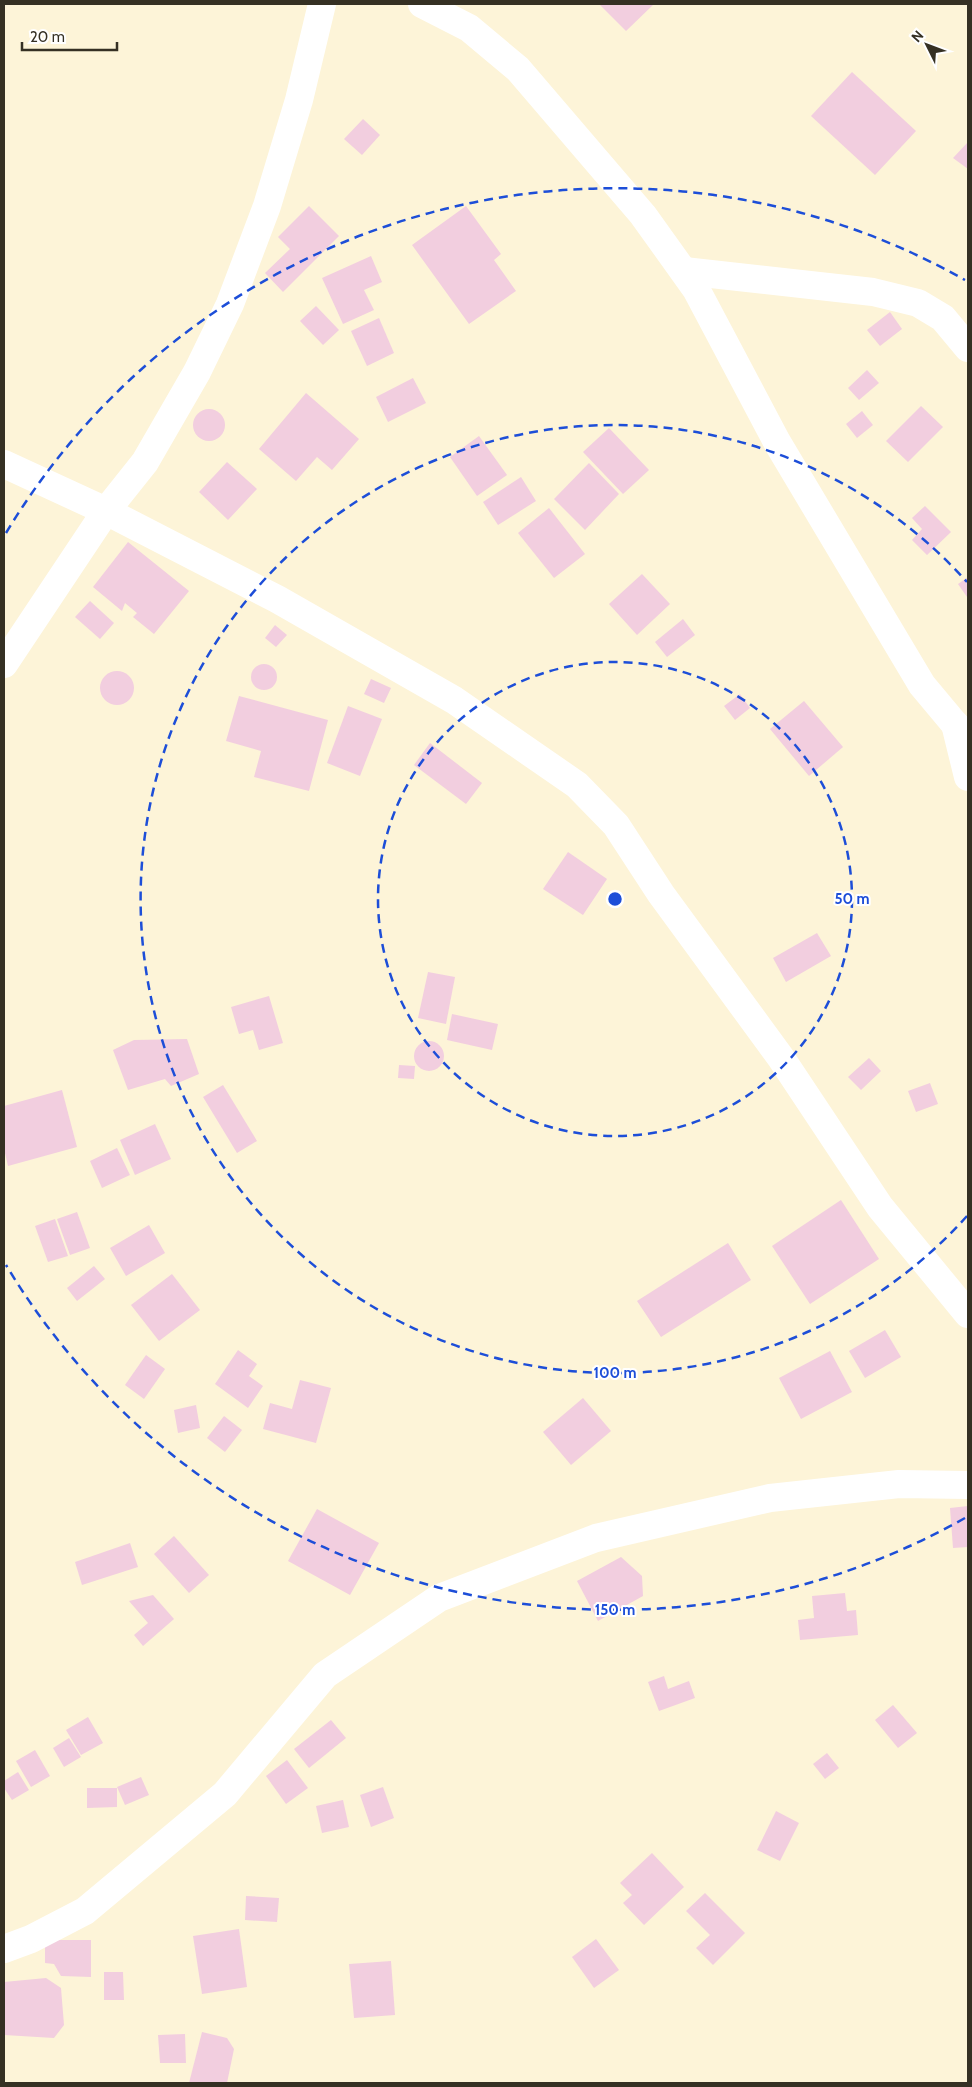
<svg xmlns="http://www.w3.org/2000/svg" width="972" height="2087" viewBox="0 0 972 2087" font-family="Cabin,sans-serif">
<rect width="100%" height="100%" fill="#fdf4d8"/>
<!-- building -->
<g fill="#f2cedf">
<polygon points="599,4 654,4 626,31"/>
<polygon points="852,72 916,131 875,175 811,116"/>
<polygon points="363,119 380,135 362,155 344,139"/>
<polygon points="968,142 968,169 953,158"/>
<polygon points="309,206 339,236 283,292 265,273 290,249 278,237"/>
<polygon points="466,206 501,254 494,260 516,291 469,324 412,245"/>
<polygon points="371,256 382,282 364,290 374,310 343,324 322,278"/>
<polygon points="316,306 339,330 323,345 300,321"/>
<polygon points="890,312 902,329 880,346 867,330"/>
<polygon points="379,318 394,353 367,366 351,331"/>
<polygon points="867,370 879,383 859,400 848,388"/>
<polygon points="413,378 426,403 388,422 376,397"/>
<polygon points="306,393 359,439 332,470 317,457 296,481 259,449"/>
<polygon points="921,406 943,427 908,462 886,441"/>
<circle cx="209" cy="425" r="16"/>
<polygon points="862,411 873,425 857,438 846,424"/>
<polygon points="609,428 649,470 623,494 583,452"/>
<polygon points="479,436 507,475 477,496 450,457"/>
<polygon points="227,462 257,489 228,520 199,492"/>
<polygon points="589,463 619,494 585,530 554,499"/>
<polygon points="521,477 536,501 498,525 483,502"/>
<polygon points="925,506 951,532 927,555 912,540 922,529 912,518"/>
<polygon points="549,508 585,554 554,578 518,533"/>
<polygon points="128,542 189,591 154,634 133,617 137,613 125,603 122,611 93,587"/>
<polygon points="642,574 670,604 637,635 609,604"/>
<polygon points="968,577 968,596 967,597 958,584"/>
<polygon points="90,601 114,623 100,639 75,617"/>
<polygon points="683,619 695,635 667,657 655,642"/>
<polygon points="275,625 287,635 276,647 265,638"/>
<circle cx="264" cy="677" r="13"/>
<circle cx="117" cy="688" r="17"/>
<polygon points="371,679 391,688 384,703 364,694"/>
<polygon points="740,694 750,708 735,720 724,706"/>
<polygon points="239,696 328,720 309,791 254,777 261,751 226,741"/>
<polygon points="804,701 843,747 809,776 770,729"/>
<polygon points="348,706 382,719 360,776 327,763"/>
<polygon points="430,743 482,783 466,804 414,765"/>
<polygon points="568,852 607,879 583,915 543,889"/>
<polygon points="817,933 831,956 786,982 773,958"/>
<polygon points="428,972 455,977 446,1024 418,1018"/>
<polygon points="269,996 283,1043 259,1050 253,1030 239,1034 231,1007"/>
<polygon points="452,1014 498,1024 492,1050 447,1040"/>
<polygon points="187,1039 199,1074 171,1086 165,1079 128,1090 113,1050 134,1040"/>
<circle cx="429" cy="1056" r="15"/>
<polygon points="869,1058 881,1071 861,1090 848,1077"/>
<polygon points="399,1065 415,1066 414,1079 398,1078"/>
<polygon points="930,1083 938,1104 916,1112 908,1091"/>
<polygon points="223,1085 257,1141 237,1153 203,1097"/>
<polygon points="62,1090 77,1147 8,1166 4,1149 4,1106"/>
<polygon points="155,1124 171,1159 135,1175 120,1140"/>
<polygon points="117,1148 130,1175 102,1188 90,1161"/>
<polygon points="841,1200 879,1259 810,1304 772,1246"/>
<polygon points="77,1212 90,1248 70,1255 57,1219"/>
<polygon points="55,1219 68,1256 48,1262 35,1226"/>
<polygon points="149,1225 165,1253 126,1276 110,1248"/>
<polygon points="728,1243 751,1280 661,1337 637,1301"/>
<polygon points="94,1266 105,1279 77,1301 67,1288"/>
<polygon points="172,1274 200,1310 159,1341 131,1305"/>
<polygon points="885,1330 901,1357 865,1378 849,1351"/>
<polygon points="238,1350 257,1364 249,1376 263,1386 248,1408 215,1384"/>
<polygon points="830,1351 852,1392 801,1419 779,1378"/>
<polygon points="146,1355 165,1369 144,1399 125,1385"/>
<polygon points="300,1380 331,1388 316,1443 263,1429 270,1403 292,1409"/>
<polygon points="583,1398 611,1431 571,1465 543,1432"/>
<polygon points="196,1405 200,1428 178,1433 174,1410"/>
<polygon points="224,1416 242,1430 225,1452 207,1438"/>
<polygon points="968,1506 968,1547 953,1548 950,1508"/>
<polygon points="317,1509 379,1543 350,1595 288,1561"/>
<polygon points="174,1536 209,1575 189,1593 154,1554"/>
<polygon points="130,1543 138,1567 82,1585 75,1562"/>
<polygon points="621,1557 642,1576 643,1596 598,1621 577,1581"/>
<polygon points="845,1593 847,1611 856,1610 858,1635 800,1640 798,1620 814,1618 812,1596"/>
<polygon points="153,1595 174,1619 143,1646 134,1635 148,1623 129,1601"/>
<polygon points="664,1676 668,1689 689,1681 695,1698 659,1711 648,1682"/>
<polygon points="893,1705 917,1733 898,1748 875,1720"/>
<polygon points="88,1717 103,1743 81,1755 66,1730"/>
<polygon points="331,1720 346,1738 309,1768 294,1749"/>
<polygon points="69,1738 81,1757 64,1767 53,1748"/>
<polygon points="35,1750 50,1776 31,1787 16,1761"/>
<polygon points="827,1753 839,1768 825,1779 813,1764"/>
<polygon points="287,1760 308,1788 286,1804 266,1776"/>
<polygon points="18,1772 29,1790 12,1800 4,1788 4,1781"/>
<polygon points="141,1777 149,1795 125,1805 117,1787"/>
<polygon points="383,1787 394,1818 371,1827 360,1795"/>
<polygon points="87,1788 117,1788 117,1807 87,1808"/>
<polygon points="343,1800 349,1827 322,1833 316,1806"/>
<polygon points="776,1811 799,1823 780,1861 757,1850"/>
<polygon points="652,1853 684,1887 644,1925 623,1903 632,1895 620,1883"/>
<polygon points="705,1893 745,1933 713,1965 696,1948 710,1935 686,1911"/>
<polygon points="246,1896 279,1898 277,1922 245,1920"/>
<polygon points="239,1929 247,1987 202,1994 193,1936"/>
<polygon points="596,1939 619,1970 594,1988 572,1957"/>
<polygon points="45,1940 91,1940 91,1977 61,1976 54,1964 45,1963"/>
<polygon points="391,1961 395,2015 354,2018 349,1964"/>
<polygon points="104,1972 123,1972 124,2000 104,2000"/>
<polygon points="46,1978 61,1988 64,2025 54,2038 4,2035 4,1982"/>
<polygon points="202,2032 227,2038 234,2049 227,2083 189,2083"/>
<polygon points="185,2034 186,2063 160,2063 158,2035"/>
</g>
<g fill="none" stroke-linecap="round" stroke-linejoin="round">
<!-- street -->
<g stroke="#fff" stroke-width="28">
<polyline points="422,4 469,28 518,69 643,215 696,289 777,442 922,685 968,740"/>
<polyline points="684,271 873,292 918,303 943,318 968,348"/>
<polyline points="4,464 106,511 277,599 454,700 577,785 616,825 661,894 781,1058 880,1207 968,1314"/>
<polyline points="4,664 106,511 145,462 197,372 230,304 267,206 299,100 322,4"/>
<polyline points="955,724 968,777"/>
<polyline points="4,1949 31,1939 85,1911 225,1794 325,1675 439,1598 596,1538 770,1498 899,1484 968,1485"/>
</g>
</g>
<!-- distance rings -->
<g fill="none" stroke="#1d4ed8" stroke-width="2.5" stroke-dasharray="9 6">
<circle cx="615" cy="899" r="237"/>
<path d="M967 1216A474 474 0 1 1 967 582"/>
<path d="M965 1518A711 711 0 0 1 6 1265M6 533A711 711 0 0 1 965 280"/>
</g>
<circle cx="615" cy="899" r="8" fill="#1d4ed8" stroke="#fff" stroke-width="2.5"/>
<g font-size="15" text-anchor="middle" font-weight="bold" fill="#1d4ed8" stroke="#fff" stroke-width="4" stroke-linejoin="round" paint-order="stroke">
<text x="852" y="904">50 m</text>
<text x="615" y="1378">100 m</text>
<text x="615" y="1615">150 m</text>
</g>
<!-- border -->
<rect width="972" height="2087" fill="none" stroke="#353023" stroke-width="10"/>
<!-- north arrow -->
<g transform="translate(927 45) rotate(312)" stroke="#ffffff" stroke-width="4" paint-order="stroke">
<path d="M0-4L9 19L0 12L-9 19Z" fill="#353023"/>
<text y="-8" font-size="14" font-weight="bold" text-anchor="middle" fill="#353023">N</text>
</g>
<!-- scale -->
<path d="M22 42v8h95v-8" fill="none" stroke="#353023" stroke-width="2.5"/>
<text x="30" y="42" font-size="15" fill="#353023" stroke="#ffffff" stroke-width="4" paint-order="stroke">20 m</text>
</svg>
